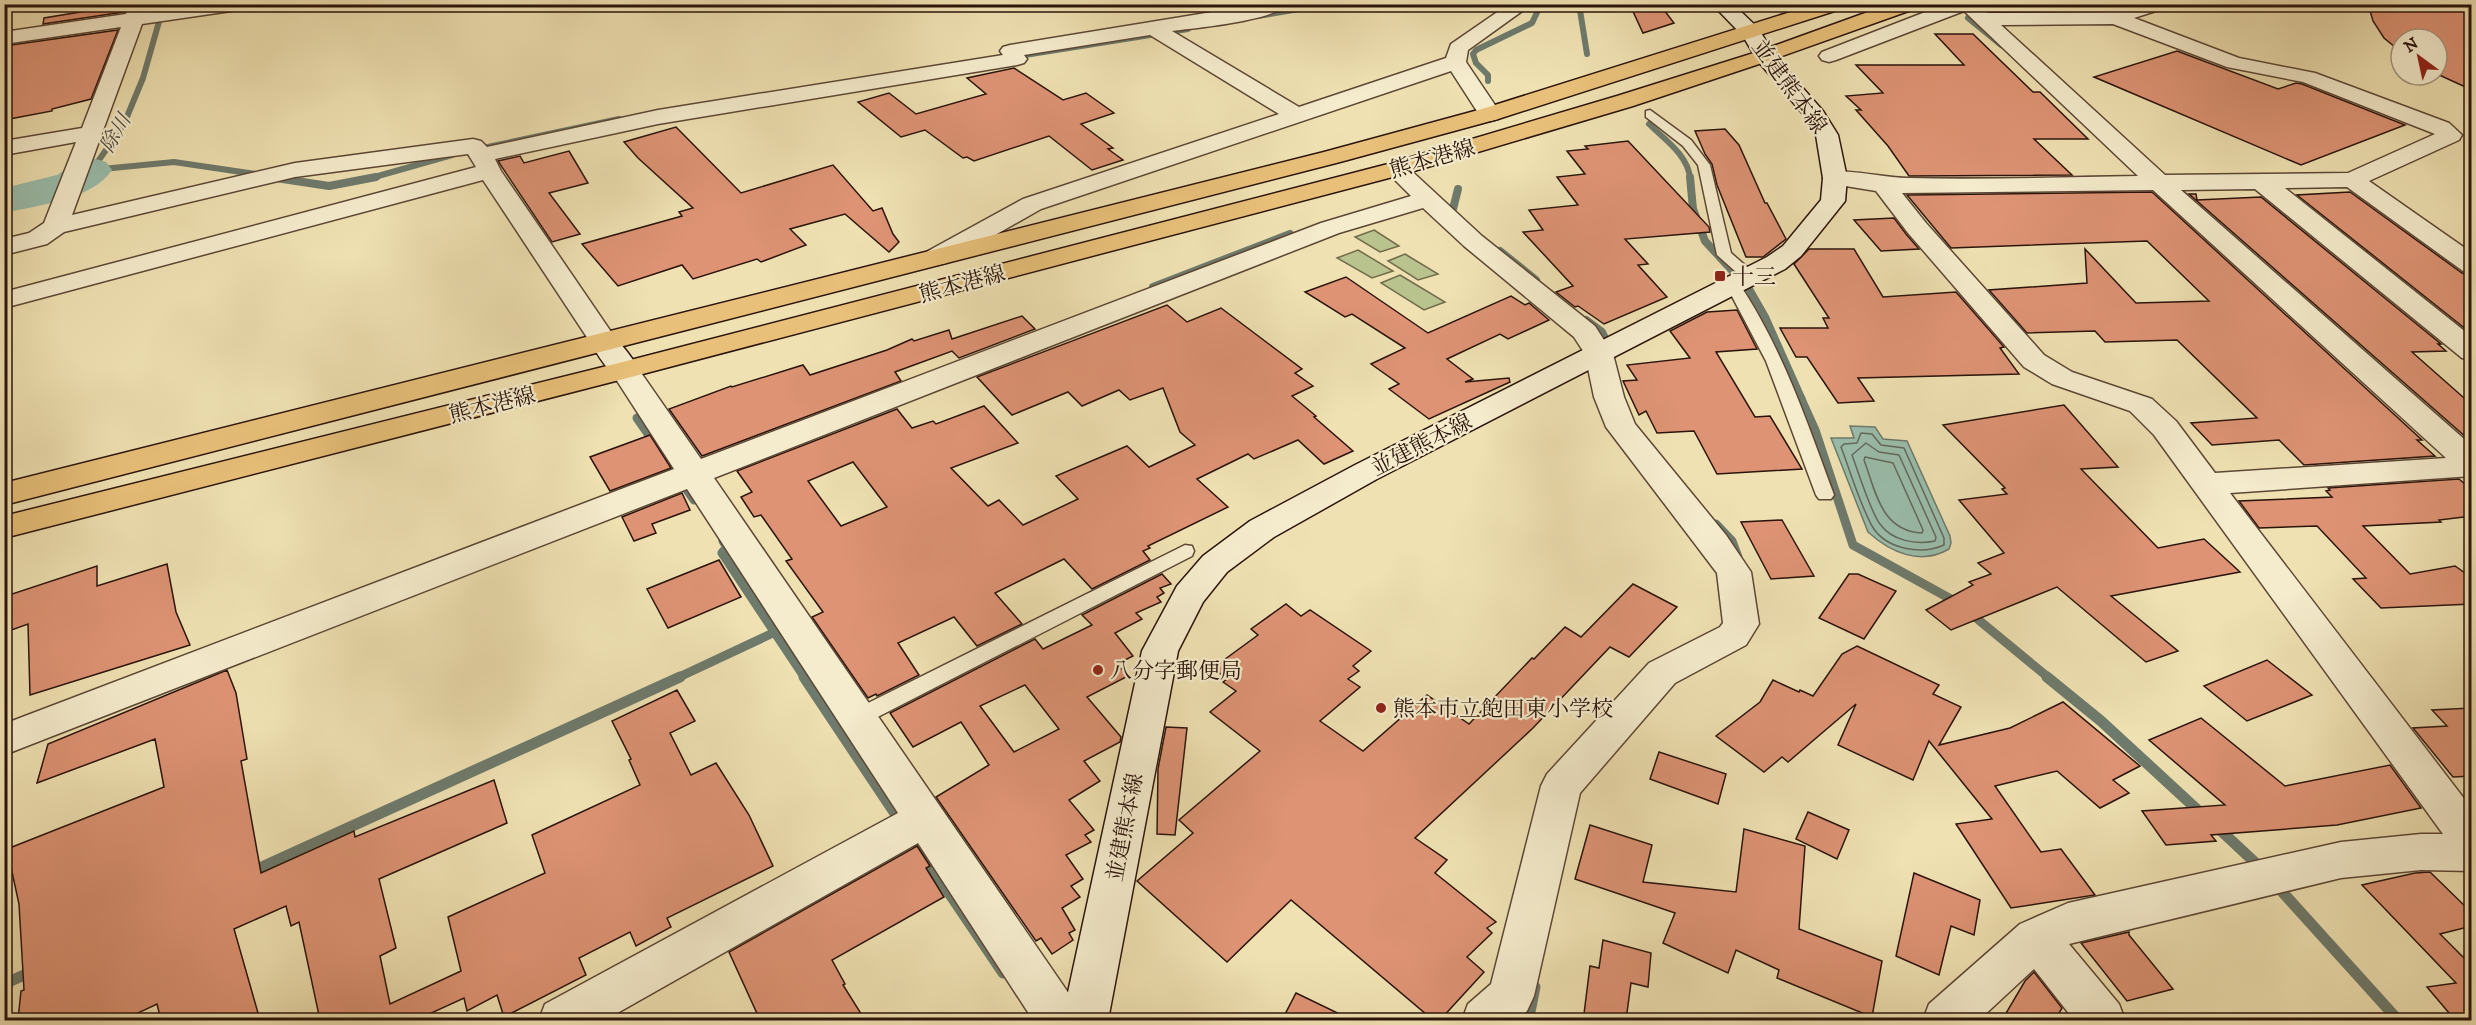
<svg xmlns="http://www.w3.org/2000/svg" width="2476" height="1025" viewBox="0 0 2476 1025" font-family="'IM FELL DW Pica','Noto Serif JP',serif">
<rect width="100%" height="100%" fill="#efe1b2"/>
<filter id="stains"><feTurbulence type="fractalNoise" baseFrequency=".00333" numOctaves="4"/><feColorMatrix values="0 0 0 0 .2 0 0 0 0 .09 0 0 0 0 .02 0 0 0 .5 -.17"/></filter>
<radialGradient id="worn" r=".72"><stop offset=".6" stop-color="#630" stop-opacity="0"/><stop offset="1" stop-color="#630" stop-opacity=".3"/></radialGradient>
<!-- green -->
<g fill="#b9c38d" stroke="#726c4c" stroke-width="1.5">
<polygon points="1374,230 1399,246 1380,252 1355,237"/>
<polygon points="1358,250 1393,271 1372,278 1337,258"/>
<polygon points="1405,254 1438,274 1418,280 1388,261"/>
<polygon points="1400,275 1445,302 1424,310 1381,283"/>
</g>
<!-- water -->
<path fill="#9abead" stroke="#6e7a6c" stroke-width="1.5" d="M1850,426l25,1 8,12 24,2 43,95 1,7 -2,6c-29,17 -59,3 -81,-17l-37,-94h23z"/>
<g fill="none" stroke-linecap="round" stroke-linejoin="round">
<!-- shore -->
<g stroke="#62695c" stroke-width="1.5">
<path d="M1861,433l11,1 9,11 23,3 40,90v7c-22,10 -58,5 -72,-19 -13,-24 -21,-53 -31,-79l3,-3 13,-1z"/>
<path d="M1866,443l13,9 20,3 37,82 -1,4c-19,4 -43,0 -55,-17 -9,-11 -22,-53 -28,-69z"/>
<path d="M1865,457l28,6 30,67 -1,3c-41,-2 -46,-41 -58,-73z"/>
</g>
<!-- stream-far3 -->
<g stroke="#6e7a6c" stroke-width="6">
<polyline points="1579,4 1587,54"/>
<polyline points="1258,16 1329,4"/>
<polyline points="1968,18 2001,45"/>
<polyline points="1012,57 1188,29"/>
<polyline points="1488,81 1488,75 1476,63 1473,54 1476,50 1532,23 1541,4"/>
<path d="M1649,124c15,15 39,31 41,54"/>
<polyline points="483,148 619,119"/>
<polyline points="92,170 174,162 262,175"/>
<polyline points="92,170 124,124 143,78 164,4"/>
<polyline points="371,178 452,155"/>
</g>
<!-- stream-far2 -->
<g stroke="#6e7a6c" stroke-width="8">
<polyline points="1690,177 1693,209 1705,241 1749,289 1765,317 1802,400"/>
<polyline points="276,178 329,186 376,177"/>
<polyline points="1458,189 1452,213 1458,218"/>
<polyline points="1500,251 1536,280"/>
<polyline points="1153,287 1290,234"/>
<polyline points="1586,320 1602,332 1610,348"/>
</g>
<!-- stream-far1 -->
<g stroke="#6e7a6c" stroke-width="9">
<polyline points="1801,399 1815,430 1853,545 1958,603"/>
<polyline points="637,418 694,500"/>
<polyline points="1716,524 1732,541 1738,557"/>
<polyline points="723,541 727,547 722,553 805,678"/>
<polyline points="1969,612 2049,678"/>
<polyline points="677,678 775,632"/>
</g>
<!-- stream -->
<g stroke="#6e7a6c" stroke-width="11">
<polyline points="804,677 902,824"/>
<polyline points="2047,677 2101,721 2203,815"/>
<polyline points="2216,826 2263,870"/>
<polyline points="910,835 1003,973"/>
<polyline points="251,872 680,677"/>
<polyline points="2276,885 2398,1020"/>
<polyline points="4,984 33,971"/>
<polyline points="1521,1020 1530,1012 1535,987"/>
</g>
<!-- river -->
<path fill="#9abead" fill-rule="evenodd" d="M92,158l14,4 6,8c-20,30 -74,35 -108,43v-25l53,-13 21,-13z"/>
</g>
<!-- building -->
<g fill="#dd9374" stroke="#2b140b" stroke-width="1.5" fill-rule="evenodd">
<polygon points="2368,4 2472,4 2472,90 2437,74 2437,39 2401,39 2401,52 2384,38 2373,21"/>
<polygon points="1630,5 1661,6 1674,23 1643,33"/>
<polygon points="117,6 116,8 127,7 124,12 43,24 44,18"/>
<polygon points="118,30 91,99 52,109 52,111 4,120 4,46"/>
<polygon points="1935,34 1973,34 2033,92 2040,92 2088,139 2034,139 2072,175 1909,176 1888,146 1856,110 1861,110 1846,96 1883,93 1856,65 1964,65"/>
<polygon points="2177,51 2278,89 2296,83 2302,84 2405,125 2301,165 2094,77"/>
<polygon points="1014,68 1063,100 1086,93 1114,113 1081,124 1113,148 1108,149 1123,160 1092,170 1049,136 974,161 967,157 963,158 925,130 901,137 858,102 889,93 916,114 986,94 967,78"/>
<polygon points="676,127 741,193 833,165 873,211 882,208 893,234 899,242 889,252 845,214 790,229 806,245 761,262 757,259 693,279 682,265 618,286 582,244 682,216 679,212 693,208 638,158 624,142"/>
<polygon points="1725,129 1739,145 1765,203 1767,203 1786,239 1763,257 1746,257 1717,185 1712,164 1705,154 1695,131"/>
<polygon points="1628,141 1709,227 1710,232 1625,239 1648,264 1638,265 1667,297 1604,324 1578,306 1575,307 1556,292 1573,286 1523,232 1543,230 1529,210 1578,205 1557,177 1585,174 1567,151 1588,149 1585,146"/>
<polygon points="569,151 588,183 549,193 580,234 552,242 498,161 520,156 524,163"/>
<polygon points="2152,192 2422,440 2417,440 2435,456 2304,465 2279,440 2212,445 2191,423 2257,418 2177,340 2105,342 2095,331 2027,333 1989,290 2087,283 2085,249 2136,303 2209,301 2147,241 1951,248 1907,195"/>
<polygon points="2350,192 2462,273 2472,276 2472,334 2297,195"/>
<polygon points="2189,194 2196,194 2197,200 2261,197 2441,344 2438,344 2446,351 2412,352 2472,405 2472,438 2467,438"/>
<polygon points="1894,218 1906,234 1919,249 1881,251 1854,220"/>
<polygon points="1809,249 1854,249 1883,297 1956,292 2004,347 2000,348 2019,374 1858,378 1874,401 1838,403 1807,357 1796,357 1780,328 1828,328 1823,318 1829,318 1794,264"/>
<polygon points="1346,277 1428,333 1511,296 1525,305 1529,303 1549,320 1508,339 1500,334 1447,359 1473,379 1465,382 1509,378 1510,382 1429,419 1389,389 1399,384 1371,364 1405,348 1352,314 1345,317 1305,292"/>
<path d="M1167,305l20,17 34,-14 81,61 -7,4 18,13 -21,10 24,20 -2,1 39,34 -29,13 -26,-24 -44,19 -6,-5 -51,25 31,28 -80,39 2,2 -7,3 7,9 -58,29 -28,-30 -69,34 27,31 -45,22 -23,-29 -56,26 21,32 -42,21 -1,-2 -8,4 -56,-81 11,-5 -37,-51 6,-2 -31,-44 -7,2 -13,-20 11,-5 -15,-21 160,-62 15,19 21,-7 3,3 48,-18 34,37 -67,25 37,38 11,-6 24,25 55,-26 -22,-23 71,-30 22,21 46,-22 -15,-13 -17,-44 -33,12 -11,-10 -37,16 -14,-14 -56,23 -35,-38zM853,462l34,45 -46,19 -33,-45z"/>
<polygon points="1737,310 1757,349 1716,352 1755,417 1770,416 1802,469 1717,474 1694,431 1657,433 1646,411 1639,415 1623,381 1637,380 1627,365 1690,358 1670,331 1707,312"/>
<polygon points="1022,316 1035,329 959,358 952,351 895,372 901,381 702,456 669,409 731,386 732,387 803,365 810,375 887,350 912,339 914,341 949,330 952,339"/>
<polygon points="2064,405 2118,467 2081,469 2158,548 2204,539 2240,572 2111,596 2178,651 2146,662 2057,587 1951,630 1926,610 1973,585 1969,582 1991,574 1978,563 2004,553 1959,500 2007,494 2002,489 2005,488 1943,425"/>
<polygon points="650,435 671,468 610,491 590,457"/>
<polygon points="2459,479 2472,490 2472,516 2439,520 2441,522 2363,526 2410,574 2455,566 2472,578 2472,604 2381,608 2353,579 2366,578 2317,526 2259,528 2239,501 2332,497 2326,491 2330,490 2328,488"/>
<polygon points="682,493 690,510 652,524 656,533 634,541 622,517"/>
<polygon points="1782,520 1814,576 1771,579 1741,522"/>
<polygon points="719,560 741,597 668,628 647,589"/>
<polygon points="167,564 176,612 190,645 30,695 28,624 6,632 9,595 97,566 97,586"/>
<path d="M1162,574l9,10 -11,4 4,5 -7,4 4,5 -25,11 6,6 -27,14 18,23 -16,8 11,12 -41,21 34,40 -1,5 -36,19 16,20 -31,19 25,30 -9,5 6,7 -25,13 17,24 -12,7 9,11 -18,11 13,22 -6,3 4,7 -21,14 -11,-16 -5,3 -100,-144 53,-32 -28,-43 -48,25 -23,-34 145,-74 8,10 49,-24 -10,-10zM1025,685l34,44 -45,23 -34,-46z"/>
<polygon points="1849,574 1858,574 1896,591 1864,639 1819,618"/>
<polygon points="1633,584 1677,607 1629,657 1610,647 1533,728 1415,838 1447,860 1435,873 1496,922 1487,928 1492,933 1467,957 1484,972 1440,1020 1433,1020 1291,900 1227,962 1137,881 1193,833 1179,820 1260,751 1210,712 1236,691 1223,682 1227,679 1213,668 1258,635 1251,629 1286,604 1301,616 1310,610 1371,651 1353,666 1359,671 1348,679 1360,687 1320,721 1363,751 1427,695 1469,724 1532,658 1534,659 1565,627 1581,637"/>
<polygon points="1857,646 1939,685 1933,694 1961,707 1939,745 2010,728 2063,702 2140,766 2113,780 2129,793 2100,808 2057,771 1995,786 2041,852 2061,849 2095,895 2011,908 1956,824 1992,819 1929,741 1913,780 1838,745 1856,704 1788,762 1782,757 1764,772 1716,736 1760,702 1773,680 1799,692 1800,690 1813,696 1842,654"/>
<polygon points="2267,660 2312,695 2247,721 2204,686"/>
<polygon points="227,670 236,693 247,759 241,761 261,873 354,831 355,837 494,780 507,823 379,879 396,948 380,956 390,1004 461,971 448,917 545,873 532,835 640,785 629,760 631,759 612,721 677,690 695,721 670,733 691,775 716,763 749,815 773,866 667,918 671,927 636,946 630,932 579,958 586,975 504,1017 497,995 467,1011 464,998 416,1020 320,1020 299,922 291,926 286,906 234,929 260,1020 161,1020 157,1004 123,1020 18,1020 21,991 24,990 19,904 7,849 164,787 155,739 37,783 48,744"/>
<polygon points="2472,708 2472,776 2453,777 2413,728 2447,726 2432,710"/>
<polygon points="2201,718 2285,786 2390,765 2421,808 2337,825 2211,835 2216,841 2166,845 2142,811 2225,805 2149,740"/>
<polygon points="1166,727 1187,728 1175,835 1157,834 1158,769"/>
<polygon points="1659,752 1726,774 1718,804 1650,779"/>
<polygon points="1808,812 1849,830 1837,859 1796,839"/>
<polygon points="1590,825 1652,845 1643,882 1736,892 1744,829 1805,846 1799,929 1882,961 1872,1017 1777,978 1779,970 1736,950 1728,973 1663,943 1675,913 1575,879"/>
<polygon points="917,846 930,866 926,868 944,897 832,960 845,984 843,985 865,1020 760,1020 729,952"/>
<polygon points="2430,872 2472,913 2472,926 2440,934 2472,966 2472,1020 2455,1020 2427,987 2456,983 2362,885 2415,873"/>
<polygon points="1914,873 1980,900 1974,935 1951,926 1939,975 1896,956"/>
<polygon points="2129,932 2129,935 2173,989 2127,1001 2081,943"/>
<polygon points="1603,940 1651,953 1648,987 1631,983 1626,1020 1608,1020 1584,1014 1590,966 1599,968"/>
<polygon points="2034,972 2062,1008 2055,1020 2002,1020 2025,981"/>
<polygon points="1296,993 1352,1020 1282,1020"/>
</g>
<g fill="none" stroke-linecap="round" stroke-linejoin="round">
<!-- lane casing -->
<g stroke="#5c4735" stroke-width="3">
<g id="lane">
<polygon points="1650,110 1691,140 1710,165 1731,253 1755,274 1757,277 1755,280 1745,280 1717,255 1698,165 1683,146 1646,117 1646,111"/>
<path d="M1733,281l5,1c44,65 69,140 96,213l-3,4h-12l-3,-4 -50,-134 -40,-76z"/>
<polygon points="1185,545 1192,546 1194,551 1192,556 864,724 857,726 850,724 846,718 850,712"/>
</g>
</g>
<!-- street casing -->
<g stroke="#5c4735" stroke-width="3">
<g id="street">
<path d="M130,4h19l-2,7 47,-7h53l-2,4 -7,2 -96,14 -70,191 223,-52 178,-24 8,2 6,6 171,-37 345,-55 -3,-4 3,-4 7,-2 251,-41h26c-12,17 -92,24 -115,27l127,76 147,-49 5,-14 58,-40h23l-64,46 -2,12 35,52 -3,5 -8,2 -8,-2 -31,-48 -410,138 -95,54 -9,2 -9,-2 -4,-6 4,-6 95,-52 256,-85 -129,-79 -126,20 3,4 -3,4 -7,2 -359,59 -163,35 6,12 117,171 -4,6 -10,3 -10,-3 -111,-168 -479,128v-16l472,-125 -8,-13 -173,23 -231,55 -17,12 -43,11v-16l25,-6 15,-10 32,-81 -72,13v-14l78,-13 39,-101 -117,17v-12l122,-18z"/>
<path d="M1946,4h33l9,9 125,-1 24,-8h30l-2,4 -31,10 105,40 76,15 134,50 13,12 -3,5 -90,41 103,72v20l-9,-2 -116,-84 -62,1 187,149v23l-10,-2 -207,-169 -74,1 291,256v30l-242,17 242,316v62l-51,-1 -80,8 -272,66 50,60 6,16h-51l-40,-51 -55,51h-56l6,-16 91,-80 48,-21 273,-61 80,-8h22l-289,-399 -24,-24 -78,-27 -28,-17 -116,-134 -32,-42 -49,-8 -4,-5 4,-5c19,-5 58,5 81,5 77,2 153,-1 230,-2l-174,-165 -128,49 -7,2 -7,-2 -3,-4 3,-4zM2113,24l114,43 76,15 132,52 -87,39 -183,2 -164,-150zM2153,190l293,268 -231,15 -39,-52 -24,-22 -80,-27 -28,-17 -118,-132 -24,-30z"/>
<polygon points="1396,162 1404,164 1482,236 1595,326 1613,354 1624,397 1635,424 1726,535 1751,572 1759,624 1746,645 1675,683 1580,793 1534,996 1527,1011 1518,1020 1462,1020 1468,1004 1491,984 1541,786 1547,774 1649,663 1720,627 1723,623 1717,573 1606,427 1594,397 1585,354 1574,337 1464,246 1423,208 1339,233 714,478 1076,1004 1082,1020 1033,1020 918,843 605,1020 539,1020 545,1004 898,813 687,489 4,755 4,724 674,469 610,370 615,364 625,361 635,364 701,459 1321,223 1411,196 1384,169 1388,164"/>
</g>
</g>
<!-- secondary casing -->
<g stroke="#2b140b" stroke-width="3">
<g id="secondary">
<polygon points="1712,4 1733,4 1759,29 1773,54 1823,111 1838,135 1847,178 1845,201 1801,256 1785,269 1377,479 1274,537 1227,572 1203,602 1178,651 1108,1020 1062,1020 1142,651 1177,586 1203,556 1250,521 1355,465 1767,257 1783,246 1821,200 1823,178 1816,135 1803,114 1757,60 1743,36"/>
<path d="M604,333c16,5 26,23 36,37l-5,6c-25,6 -33,-16 -45,-34l4,-6z"/>
</g>
</g>
<!-- primary casing -->
<g stroke="#2b140b" stroke-width="3">
<g id="primary">
<polygon points="1816,4 1846,4 1844,8 1498,119 1340,162 4,505 4,483 1324,152 1482,109"/>
<polygon points="1890,4 1919,4 1917,8 1771,60 1633,106 1404,174 635,376 4,538 4,516 615,364 1388,164 1617,96 1757,52"/>
</g>
</g>
<!-- lane -->
<use href="#lane" fill="#f5eccd" fill-rule="evenodd"/>
<!-- street -->
<use href="#street" fill="#f5eccd" fill-rule="evenodd"/>
<!-- secondary -->
<use href="#secondary" fill="#f5eccd" fill-rule="evenodd"/>
<!-- primary -->
<use href="#primary" fill="#e8c079" fill-rule="evenodd"/>
</g>
<!-- markers -->
<g fill="#8f2418" stroke="#f5eccd" stroke-width="2">
<rect x="1714" y="270" width="12" height="12" rx="3"/>
<circle cx="1098" cy="670" r="6"/>
<circle cx="1381" cy="708" r="6"/>
</g>
<g text-anchor="middle" stroke-width="4.5" stroke-linejoin="round" paint-order="stroke">
<!-- far-water labels -->
<g font-size="20" font-style="italic" fill="#525044" stroke="#f5eccd">
<text transform="translate(115 133) rotate(-60)" y="7">除川</text>
</g>
<!-- street labels -->
<g font-size="22" fill="#2b140b" stroke="#f5eccd">
<text transform="translate(1790 86) rotate(54)" y="8">並建熊本線</text>
<text transform="translate(1432 158) rotate(-16)" y="8">熊本港線</text>
<text transform="translate(962 283) rotate(-15)" y="8">熊本港線</text>
<text transform="translate(492 404) rotate(-14)" y="8">熊本港線</text>
<text transform="translate(1421 444) rotate(-27)" y="8">並建熊本線</text>
<text transform="translate(1124 827) rotate(-79)" y="8">並建熊本線</text>
</g>
<!-- poi labels -->
<g font-size="22" fill="#2b140b" stroke="#f5eccd" text-anchor="start">
<text x="1732" y="284">十三</text>
<text x="1110" y="678">八分字郵便局</text>
<text x="1393" y="716">熊本市立飽田東小学校</text>
</g>
</g>
<!-- margin -->
<rect width="2476" height="1025" fill="none" stroke="#efe1b2" stroke-width="24"/>
<rect x="6" y="6" width="2464" height="1013" fill="none" stroke="#2b140b" stroke-width="3"/>
<rect x="12" y="12" width="2452" height="1001" fill="none" stroke="#2b140b" stroke-width="1.5"/>
<!-- north arrow -->
<g transform="translate(2419 57) rotate(327)"><circle r="28" fill="#f5eccd" stroke="#a4967f" stroke-width="1.5"/>
<path d="M0-4.5L10 22L0 15L-10 22Z" fill="#8f2418"/>
<text y="-9" font-size="16" font-weight="bold" text-anchor="middle" fill="#2b140b">N</text>
</g>
<rect width="100%" height="100%" filter="url(#stains)"/>
<rect width="100%" height="100%" fill="url(#worn)"/>
</svg>
